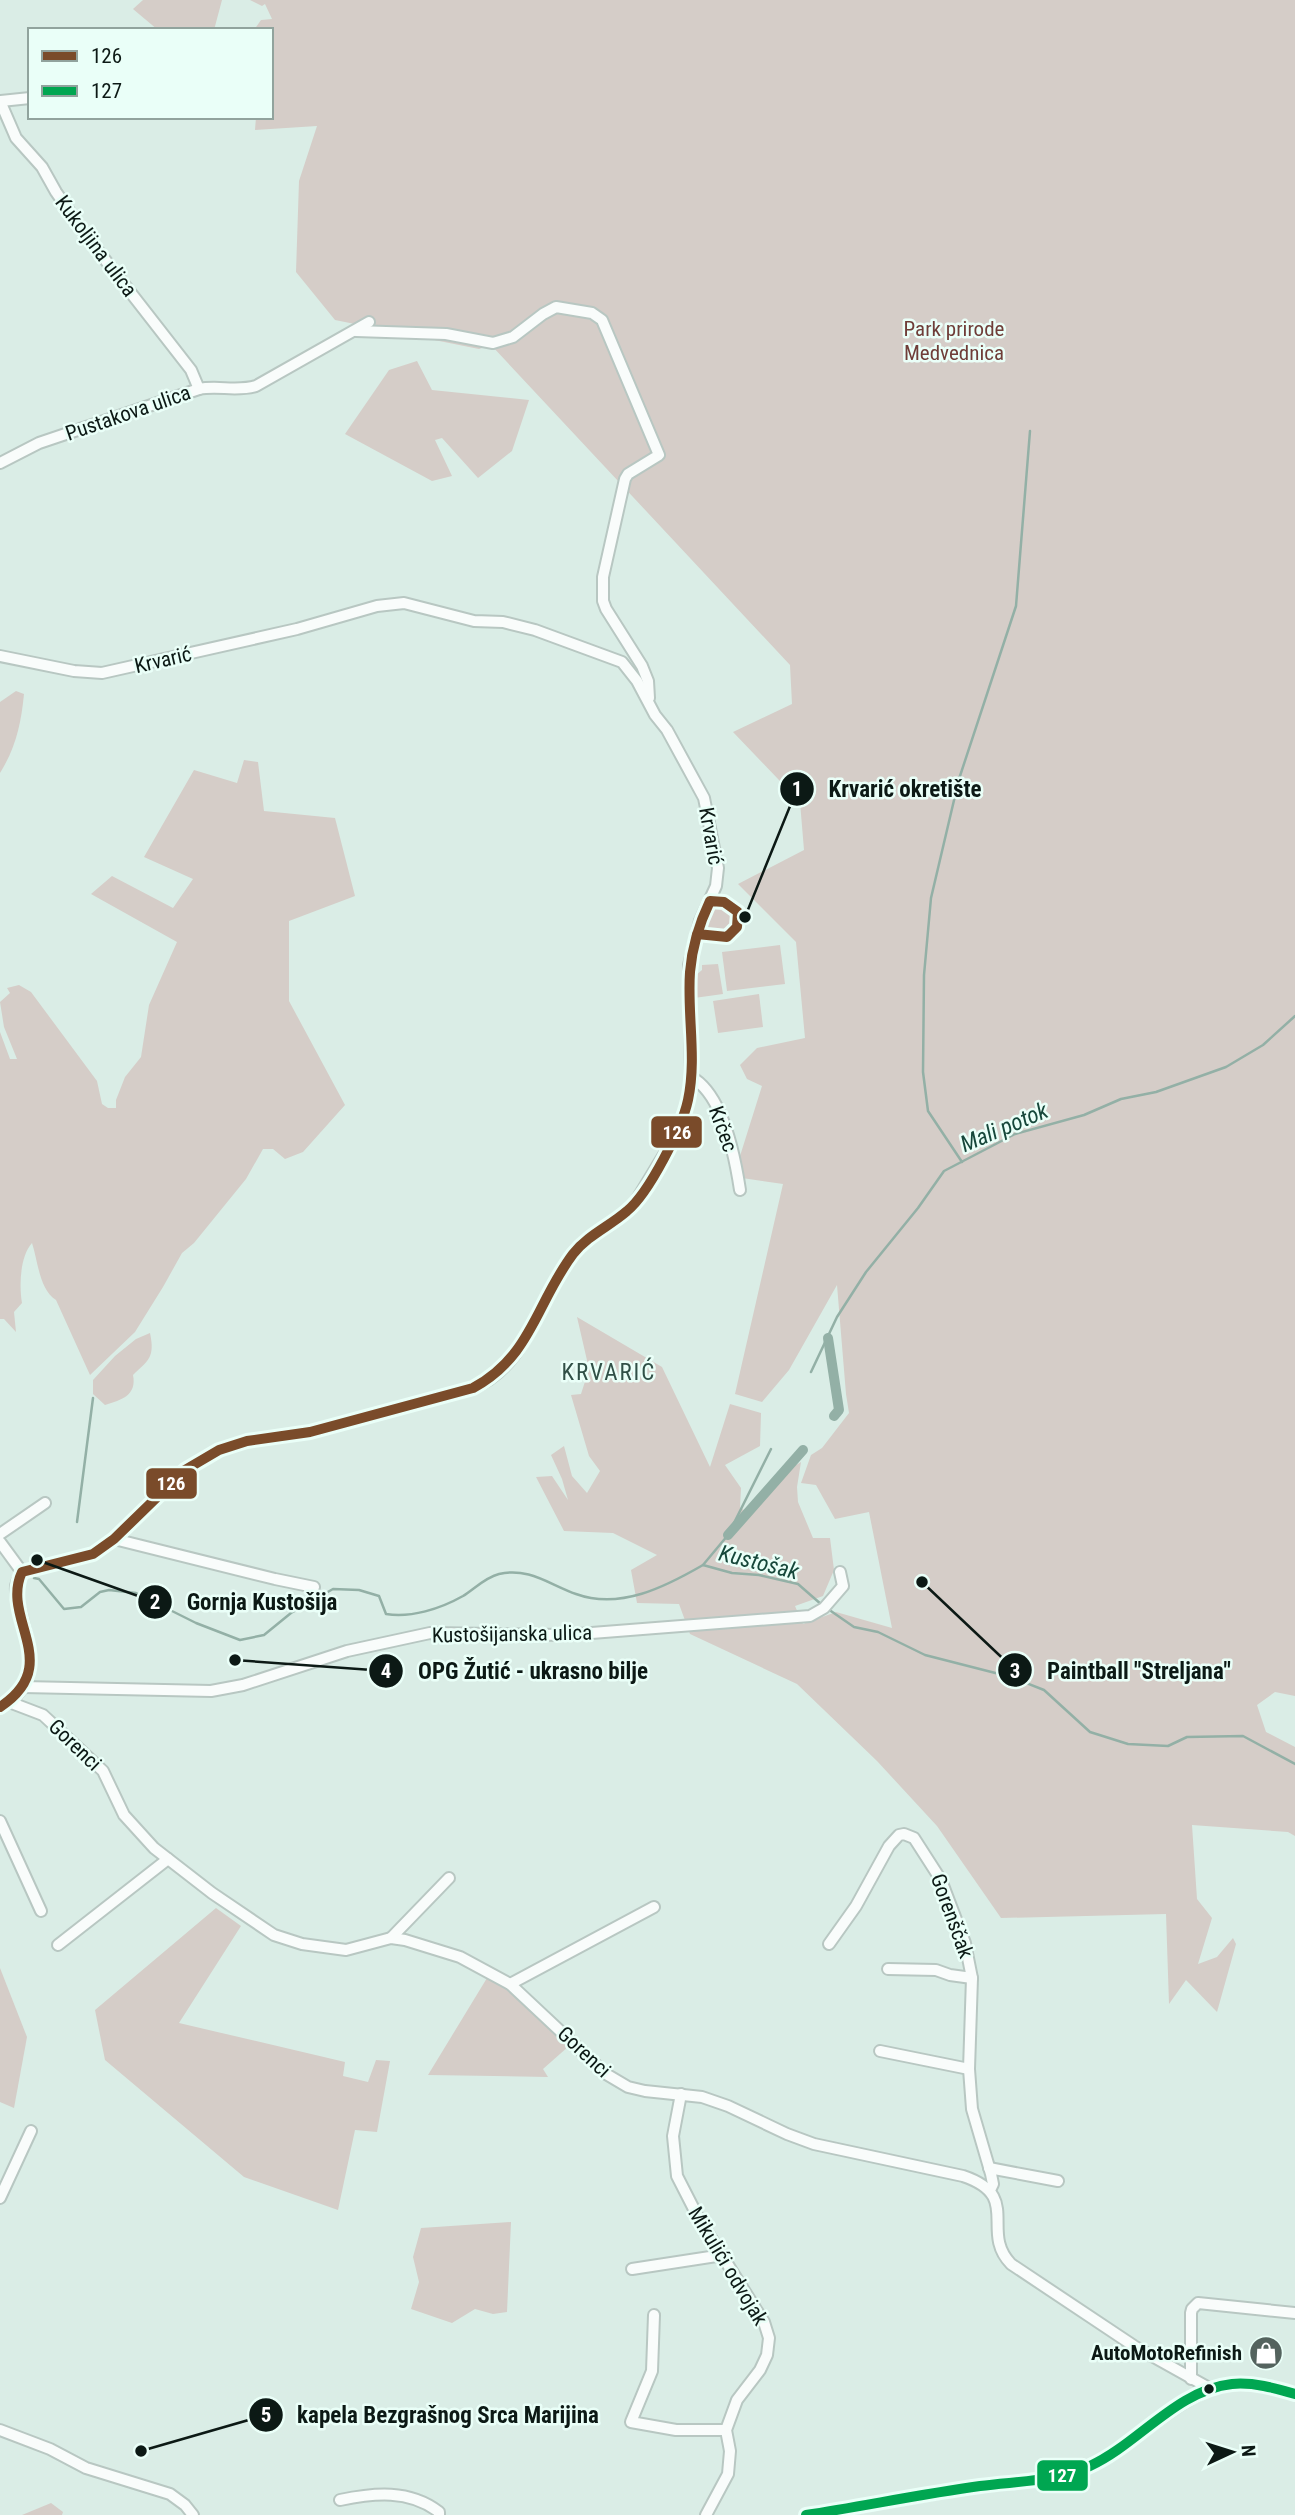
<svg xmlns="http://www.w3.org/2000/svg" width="1295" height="2515" viewBox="0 0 1295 2515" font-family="'Roboto Condensed',sans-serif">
<rect width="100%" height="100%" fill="#daede6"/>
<!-- green -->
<g fill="#d5cdc8">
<polygon points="143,0 222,0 214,30 158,30 133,9"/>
<polygon points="250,0 1295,0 1295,1696 1275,1692 1257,1705 1266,1732 1295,1747 1295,1836 1288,1832 1192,1825 1197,1899 1212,1918 1198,1964 1217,1957 1233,1938 1236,1944 1217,2012 1186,1980 1169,2004 1166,1914 1001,1918 937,1826 877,1761 797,1684 690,1634 679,1604 637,1603 631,1570 657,1555 613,1533 564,1531 536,1477 552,1476 568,1500 562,1479 551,1455 564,1446 572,1476 587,1493 600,1471 589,1456 571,1395 581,1394 589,1369 577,1317 662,1367 710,1467 730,1404 761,1413 760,1446 725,1465 741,1488 740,1508 752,1514 793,1467 801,1462 797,1487 798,1502 813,1538 830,1538 834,1570 823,1596 795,1606 803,1624 836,1612 892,1628 869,1512 835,1519 816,1485 801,1483 811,1455 822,1448 849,1413 846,1394 837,1285 789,1370 762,1402 735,1394 783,1184 742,1178 740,1156 762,1086 747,1079 740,1065 757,1048 805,1038 796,942 738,884 804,850 800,802 733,732 792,704 790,665 491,345 479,349 335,320 296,272 299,181 317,126 255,130 256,117 271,117 271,30 254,30 261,20 272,19 265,4 262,6"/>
<polygon points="417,361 432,390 529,400 512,451 478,478 442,438 435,440 452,476 432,481 345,434 389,370"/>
<path d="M16,691l8,3c-3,30 -8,53 -24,79v-71z"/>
<path d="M244,760l14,2 6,49 71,7 20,78 -66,25v80l56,104 -42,47 -18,7 -12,-10h-10l-17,30 -52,64 -12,10 -19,34 -28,45 -45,43 -34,-75c-17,-11 -18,-39 -24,-57 -12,13 -13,43 -10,60l-8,9 2,20 -12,-13h-4v-287l10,27h7l-13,-32 -4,-25 10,-9 -3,-5 12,-3 12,7 66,89 5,23 6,4h8v-8l9,-23 16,-20 8,-52 28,-63 -86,-48 21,-18 61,32 20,-29 -49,-22 50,-87 43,13z"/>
<circle cx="720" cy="919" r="14"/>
<polygon points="780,945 785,984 727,991 722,952"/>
<polygon points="718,964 723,994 694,998 695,976 702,970 702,965"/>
<polygon points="759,994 763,1027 718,1033 713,1001"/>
<path d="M150,1333c5,24 -1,27 -17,42 4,20 -11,25 -28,30l-12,-11v-14l22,-24 21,-17z"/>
<polygon points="216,1908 241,1926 179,2023 345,2062 343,2076 368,2082 376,2060 390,2061 377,2132 355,2130 338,2210 244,2177 105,2060 95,2010"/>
<polygon points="0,1968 27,2037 14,2108 0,2102"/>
<polygon points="492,1976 569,2044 569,2046 543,2069 548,2077 428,2075 487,1978"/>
<polygon points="511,2222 507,2312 493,2314 475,2309 452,2323 411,2309 419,2282 413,2257 421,2228"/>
<polygon points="51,2503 63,2512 62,2515 22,2515"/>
</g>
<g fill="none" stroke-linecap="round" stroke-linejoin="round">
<!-- stream -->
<g stroke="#93b0a6" stroke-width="2.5">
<polyline points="962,1162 928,1111 923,1072 924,975 931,898 959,779 1016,606 1030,431"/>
<polyline points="811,1372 837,1317 866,1272 918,1208 944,1171 1015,1134 1084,1115 1121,1099 1156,1092 1226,1067 1263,1045 1295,1016"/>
<polyline points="77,1522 93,1398"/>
<polyline points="703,1565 728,1535 771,1449"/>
<path d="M34,1578l5,1 25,30 17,-2 19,-15 9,-2 27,3 60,30 44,17 24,-5 27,-22 42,-24 26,1 20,6 7,18c25,4 54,-5 77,-18 11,-7 23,-19 36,-22 30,-7 51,11 77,20 44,16 89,-7 127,-29l29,8 27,2 39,9 24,21"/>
<polyline points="828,1609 854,1627 878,1632 925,1655 1011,1677 1044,1690 1090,1732 1128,1744 1168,1746 1187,1737 1243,1736 1295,1764"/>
</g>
<!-- canal -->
<g stroke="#93b0a6" stroke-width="10">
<polyline points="828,1338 839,1410 834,1416"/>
<polyline points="728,1535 803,1450"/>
</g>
<!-- minor casing -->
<g stroke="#b8c7c2" stroke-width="14">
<g id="minor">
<polyline points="0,101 16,138 42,167 56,192 85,234 191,370 199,389"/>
<polyline points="1,101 30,98"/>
<polyline points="356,331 446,334 493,343 513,337 543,314 556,307 592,313 602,320 659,455 628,474 625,479 603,577 603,601 606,609 642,666 648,681 649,698"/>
<path d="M0,463l39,-20 160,-54c19,-4 37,3 57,-3l113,-64"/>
<path d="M0,656l74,15 28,2 195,-44 80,-23 27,-3 70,18 29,1 32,8 87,32 15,19 18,34 12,15 37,68 14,70 -2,18 -16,35 -11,44 2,112 -3,23 -6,22 -12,23 -37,61c-18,18 -44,27 -59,47 -35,42 -45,113 -101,135l-163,44 -63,9 -28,9 -34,20 -71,69 -21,15 -71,18c-2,5 -6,10 -6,15 -1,9 3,19 5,27 9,36 20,72 -21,93"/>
<path d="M691,1077c32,17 44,80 49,113"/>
<polyline points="0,1534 45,1503"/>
<polyline points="114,1539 275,1579 314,1587"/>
<polyline points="0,1542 22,1572"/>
<polyline points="23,1687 211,1691 243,1685 347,1651 430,1633 566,1635 810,1616 824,1608 843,1586 840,1572"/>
<path d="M9,1702l34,13 60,56 21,44 30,33 58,45 62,42 28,9 44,6 45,-12 14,2 55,17 50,27 96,90 22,13 17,4 57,6 26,9 59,28 27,10 149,32c60,20 16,55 48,88l123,82 77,43"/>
<polyline points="0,1821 41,1911"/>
<polyline points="391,1938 449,1878"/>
<polyline points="829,1944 856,1906 889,1846 899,1835 904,1834 914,1838 941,1880 965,1943 972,1978 969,2069 972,2109 991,2174 993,2184 990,2190"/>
<polyline points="58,1945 168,1859"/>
<polyline points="888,1969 936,1970 950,1975 972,1978"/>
<polyline points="510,1984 654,1907"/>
<polyline points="880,2051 969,2069"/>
<polyline points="681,2094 673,2136 677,2176 699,2219 764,2322 769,2338 767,2355 760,2370 737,2400 726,2430 730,2451 728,2474 706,2515"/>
<polyline points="989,2168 1058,2181"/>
<polyline points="0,2198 31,2131"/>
<polyline points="632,2269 723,2255"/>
<polyline points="654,2315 652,2371 631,2422 676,2430 726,2430"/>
<polyline points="1191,2379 1191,2313 1192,2309 1198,2303 1295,2313"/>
<polyline points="0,2430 50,2449 86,2468 170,2494 185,2505 193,2515"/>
<path d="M340,2500c34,-7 69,-11 99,12v3"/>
<path d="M806,2515c58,-9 116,-20 174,-29 37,-5 75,-4 110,-20 42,-20 89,-70 131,-80 24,-6 51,1 74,8"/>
</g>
</g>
<!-- minor -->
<use href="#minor" stroke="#f9fcfb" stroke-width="10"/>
<!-- bus-1 casing -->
<g stroke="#eafff8" stroke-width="16">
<path id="bus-1" d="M0,1707c65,-43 0,-88 22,-135l71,-18 21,-15 71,-69 34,-20 28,-9 63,-9 163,-44c59,-32 63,-85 100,-134 15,-19 37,-28 54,-43 22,-18 55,-83 61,-111 9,-42 -1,-85 2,-128 2,-25 9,-48 20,-71l14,1 14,10 -1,15 -10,10 -30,-3"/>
</g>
<!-- bus-2 casing -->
<g stroke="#eafff8" stroke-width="16">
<path id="bus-2" d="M806,2515c58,-9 116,-21 174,-29 37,-5 76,-4 110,-20 48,-22 87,-76 142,-82 21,-2 43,4 63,10"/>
</g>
<!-- bus-1 -->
<use href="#bus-1" stroke="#7a4b2a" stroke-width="10"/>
<!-- bus-2 -->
<use href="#bus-2" stroke="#00a651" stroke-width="10"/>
</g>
<!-- icons -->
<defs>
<g id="shop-disc" transform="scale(1.75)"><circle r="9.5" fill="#54635e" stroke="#eafff8"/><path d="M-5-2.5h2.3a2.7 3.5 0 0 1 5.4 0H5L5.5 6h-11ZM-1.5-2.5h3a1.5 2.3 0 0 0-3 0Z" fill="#fff"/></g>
</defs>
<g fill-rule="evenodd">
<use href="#shop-disc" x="1266" y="2353"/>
</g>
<!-- markers -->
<circle fill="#0c1915" stroke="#eafff8" stroke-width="2.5" cx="1209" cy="2389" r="6"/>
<g text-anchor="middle" stroke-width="5" stroke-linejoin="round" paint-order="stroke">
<!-- street labels -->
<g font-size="21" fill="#0c1915" stroke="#eafff8">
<text transform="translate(96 246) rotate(53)" y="7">Kukoljina ulica</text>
<text transform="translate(128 413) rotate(-19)" y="7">Pustakova ulica</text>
<text transform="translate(163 660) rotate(-13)" y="7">Krvarić</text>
<text transform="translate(711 836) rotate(80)" y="7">Krvarić</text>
<text transform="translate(723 1129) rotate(70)" y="7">Krčec</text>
<text transform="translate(512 1634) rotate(-1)" y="7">Kustošijanska ulica</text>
<text transform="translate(75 1745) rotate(44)" y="7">Gorenci</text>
<text transform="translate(952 1916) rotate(70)" y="7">Gorenščak</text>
<text transform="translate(584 2052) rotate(43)" y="7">Gorenci</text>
<text transform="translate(728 2266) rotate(59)" y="7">Mikulići odvojak</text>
</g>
<!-- park labels -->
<g font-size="21" fill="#6f3d38" stroke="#eafff8">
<text x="954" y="336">Park prirode<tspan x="954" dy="24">Medvednica</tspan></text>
</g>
<!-- poi labels -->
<g font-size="21" font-weight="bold" fill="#0c1915" stroke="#eafff8" text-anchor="end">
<text x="1242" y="2360">AutoMotoRefinish</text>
</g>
<!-- water labels -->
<g font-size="23" font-style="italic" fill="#16473a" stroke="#eafff8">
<text transform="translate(1004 1127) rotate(-23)" y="8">Mali potok</text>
<text transform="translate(759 1562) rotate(14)" y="8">Kustošak</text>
</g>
<!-- neighbourhood labels -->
<g font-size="23" letter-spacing="2" fill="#315047" stroke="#eafff8">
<text x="609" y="1380">KRVARIĆ</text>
</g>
</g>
<!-- callouts -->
<path fill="none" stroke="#0c1915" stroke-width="2.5" d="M745 917L797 789M37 1560L155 1602M922 1582L1015 1670M235 1660L386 1671M141 2451L266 2415"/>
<g fill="#0c1915" stroke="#eafff8" stroke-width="2.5">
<circle cx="745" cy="917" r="7"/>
<circle cx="37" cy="1560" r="7"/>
<circle cx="922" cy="1582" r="7"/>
<circle cx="235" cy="1660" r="7"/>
<circle cx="141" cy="2451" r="7"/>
<circle cx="797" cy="789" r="18"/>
<circle cx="155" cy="1602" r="18"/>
<circle cx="1015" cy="1670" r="18"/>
<circle cx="386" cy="1671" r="18"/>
<circle cx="266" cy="2415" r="18"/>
</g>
<g font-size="21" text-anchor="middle" font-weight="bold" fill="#fff">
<text x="797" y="796">1</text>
<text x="155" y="1609">2</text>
<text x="1015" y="1678">3</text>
<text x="386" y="1678">4</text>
<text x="266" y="2422">5</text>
</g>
<g font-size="23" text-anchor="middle" font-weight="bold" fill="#0c1915" stroke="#eafff8" stroke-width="5" stroke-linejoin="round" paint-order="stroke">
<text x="905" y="797">Krvarić okretište</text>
<text x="262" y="1610">Gornja Kustošija</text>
<text x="1139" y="1679">Paintball "Streljana"</text>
<text x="533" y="1679">OPG Žutić - ukrasno bilje</text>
<text x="448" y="2423">kapela Bezgrašnog Srca Marijina</text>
</g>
<g stroke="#eafff8" stroke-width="2.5">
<rect x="650" y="1115" width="53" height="34" rx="7" fill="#7a4b2a"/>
<rect x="145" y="1467" width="53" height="33" rx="7" fill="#7a4b2a"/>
<rect x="1036" y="2459" width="53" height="33" rx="7" fill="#00a651"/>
</g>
<g font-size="19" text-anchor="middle" font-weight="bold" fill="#fff">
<text x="677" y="1139">126</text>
<text x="171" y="1490">126</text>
<text x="1062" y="2482">127</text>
</g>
<!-- legend -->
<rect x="28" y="28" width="245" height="91" fill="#eafff8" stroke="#91a39d" stroke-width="2"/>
<rect x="42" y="51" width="35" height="10" fill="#7a4b2a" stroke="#91a39d" stroke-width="2"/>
<text x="91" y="63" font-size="21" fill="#0c1915">126</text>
<rect x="42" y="86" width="35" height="10" fill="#00a651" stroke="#91a39d" stroke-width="2"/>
<text x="91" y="98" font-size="21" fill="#0c1915">127</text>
<!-- north arrow -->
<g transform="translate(1232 2452) rotate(86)" stroke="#eafff8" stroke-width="5" paint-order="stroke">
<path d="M0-5L12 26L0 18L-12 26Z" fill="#0c1915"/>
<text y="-10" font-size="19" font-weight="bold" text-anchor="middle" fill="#0c1915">N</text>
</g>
</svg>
